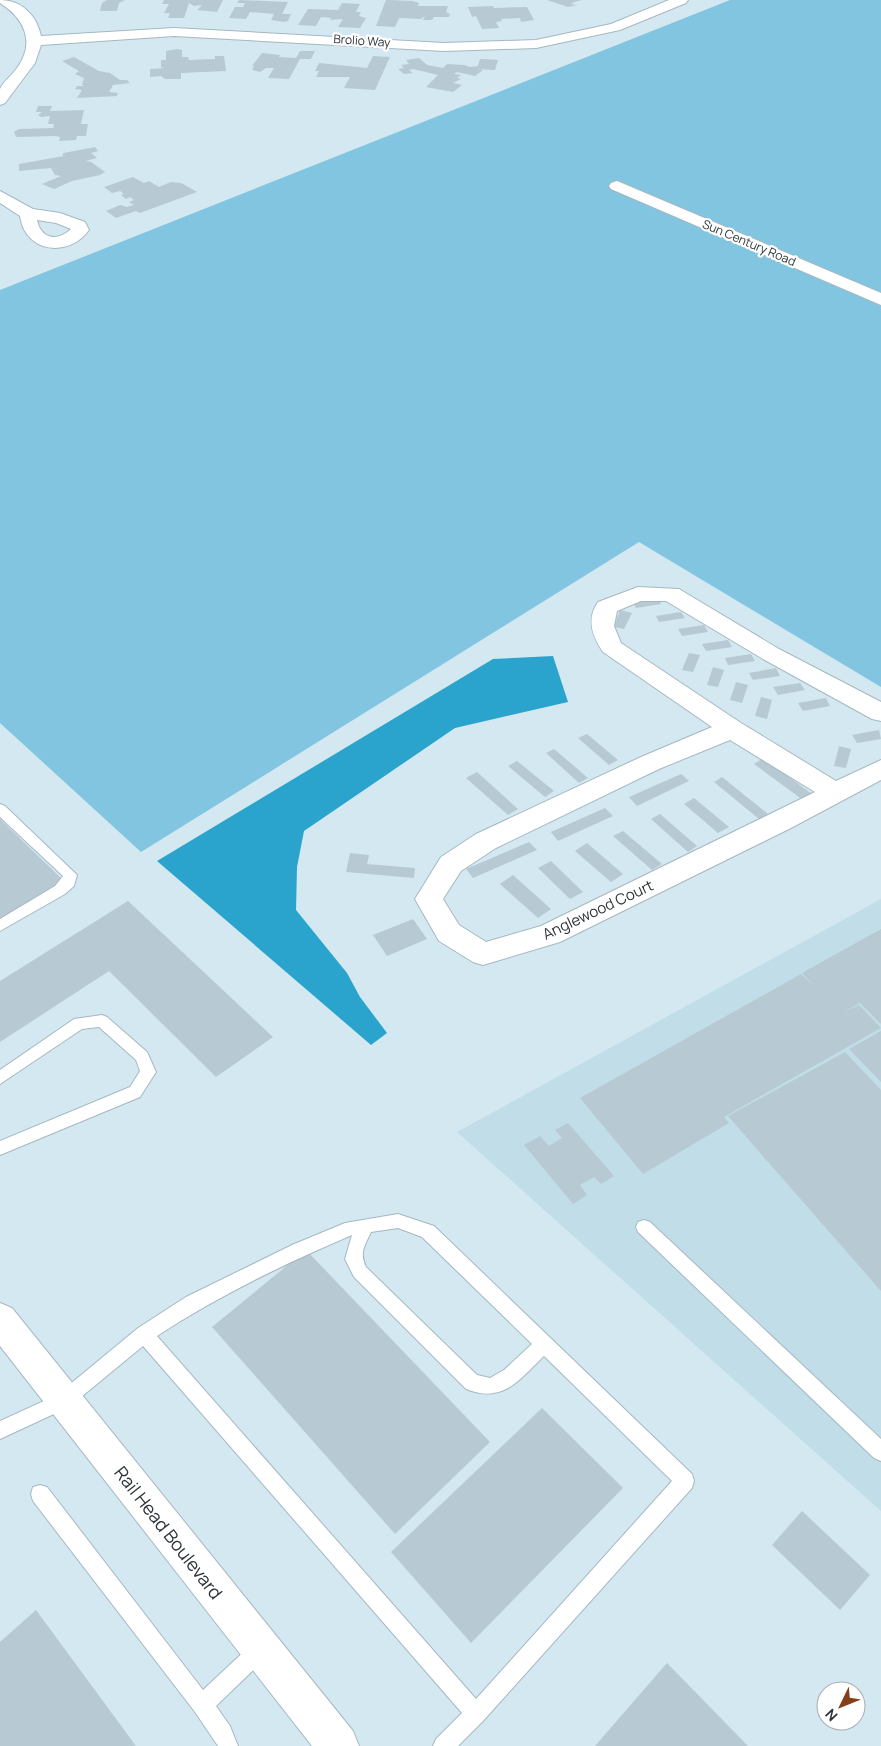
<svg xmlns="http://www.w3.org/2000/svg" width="881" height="1746" viewBox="0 0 881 1746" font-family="Manrope,sans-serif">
<rect width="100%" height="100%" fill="#d3e8f0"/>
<!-- built -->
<polygon fill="#c1dde8" points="881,899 881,1511 457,1132"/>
<!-- green -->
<polygon fill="#82c5e0" points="730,0 881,0 881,687 639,542 141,852 0,723 0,290"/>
<!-- water -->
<polygon fill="#2aa4cc" points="553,656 568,702 455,728 304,831 297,867 296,910 347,973 360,997 387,1033 371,1045 157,861 493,659"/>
<!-- building -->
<g fill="#b7cad3">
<polygon points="107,0 125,0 119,3 117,11 100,11 102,3"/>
<polygon points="164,0 223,0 217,12 197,10 202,5 194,6 189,3 184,18 168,18 170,13 164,13 169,4 162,4"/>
<polygon points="239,0 288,2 282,14 291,14 288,21 284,22 271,20 274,14 250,12 246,19 229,18 235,7 243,7 245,3 237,3"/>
<polygon points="386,0 413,1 419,3 418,6 448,6 446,12 450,14 449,17 434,17 432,20 423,20 425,16 421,19 399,18 395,27 376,26"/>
<polygon points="547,0 582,0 574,2 571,4 577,5 568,7"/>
<polygon points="342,3 360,4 356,12 361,12 359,16 366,18 360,28 338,27 343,19 330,20 331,18 321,17 316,26 298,25 308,9 338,10"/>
<polygon points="493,6 494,8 527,7 534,20 521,22 520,18 501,19 502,21 496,22 499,28 482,29 476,16 472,17 468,7"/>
<polygon points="177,49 182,50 182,57 188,57 189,60 215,59 215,56 224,56 226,71 181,73 181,79 165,79 161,76 150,77 150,69 165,68 161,67 161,60 166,60 166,51"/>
<polygon points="300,51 315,51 311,59 300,59 289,79 268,78 274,68 266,68 260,72 252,70 254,66 252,66 262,53 280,55 279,57 296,58"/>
<polygon points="373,56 390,57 375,90 344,88 350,77 316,77 319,71 315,71 319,63 367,68"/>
<polygon points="74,57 99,71 110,73 120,80 127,80 130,83 113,85 109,92 118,93 117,96 77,98 82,90 75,89 77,86 83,86 84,85 82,85 84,78 75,74 79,71 62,61"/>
<polygon points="419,58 427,65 443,68 447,64 464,65 470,67 478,66 480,59 484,59 498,60 495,70 476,69 483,70 475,76 457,72 454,74 461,75 457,78 461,79 453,83 462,85 453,92 426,87 438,75 413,69 409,70 413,73 404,74 398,69 404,68 401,65 409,64 406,60"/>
<polygon points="38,106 52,106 50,111 84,110 81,124 88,124 86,136 77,136 76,140 59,141 60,137 56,136 16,137 14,132 19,129 53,128 54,124 48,124 50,116 41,117 38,115 42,112 36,112"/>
<polygon points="95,147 98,151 91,153 97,158 86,161 91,162 105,172 100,175 72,181 54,189 42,184 61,176 55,175 51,168 19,171 19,164 64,156 62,155 64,153"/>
<polygon points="133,177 144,183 149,181 159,187 171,182 181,183 197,192 140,213 136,211 116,218 106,211 120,205 127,207 134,205 129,202 134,200 130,197 126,199 121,195 124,194 120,191 112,193 104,187"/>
<polygon points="658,597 661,604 636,608 632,601"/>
<polygon points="620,610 632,613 624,629 614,627"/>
<polygon points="681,612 685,618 659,622 656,616"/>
<polygon points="704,625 708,632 682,636 678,629"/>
<polygon points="728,640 732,647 706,651 702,644"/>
<polygon points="689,653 700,655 693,672 682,670"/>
<polygon points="751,654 755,661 728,665 725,658"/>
<polygon points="713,667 724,670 718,687 707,685"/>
<polygon points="776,668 780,676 753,680 749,673"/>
<polygon points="736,682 748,685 742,703 730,700"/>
<polygon points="800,683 805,690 778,695 773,687"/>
<polygon points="761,697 772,700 767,719 755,716"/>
<polygon points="826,698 830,706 803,711 798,703"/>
<polygon points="879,730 881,739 857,743 852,735"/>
<polygon points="587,734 618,760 609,765 578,738"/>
<polygon points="839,746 851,749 846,768 834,766"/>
<polygon points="554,749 588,778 579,783 546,753"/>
<polygon points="763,758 812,794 803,800 754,764"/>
<polygon points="517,761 554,791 545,797 508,766"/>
<polygon points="477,772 518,809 508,815 466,778"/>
<polygon points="681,774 689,781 637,806 629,797"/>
<polygon points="722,777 768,814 759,819 714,782"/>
<polygon points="694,798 729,827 718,833 684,804"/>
<polygon points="605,808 613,816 558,841 551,832"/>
<polygon points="660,814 697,846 688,852 651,819"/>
<polygon points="0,819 65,882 0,921"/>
<polygon points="623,831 662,864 652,870 613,836"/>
<polygon points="529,842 537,850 473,878 466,869"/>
<polygon points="587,843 623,874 611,882 575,851"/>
<polygon points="350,853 369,855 367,864 415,868 414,878 346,872"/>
<polygon points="551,861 583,892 570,899 538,868"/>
<polygon points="513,875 551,909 538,918 500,884"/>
<polygon points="128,901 273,1037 216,1077 109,971 0,1042 0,981"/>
<polygon points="413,919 427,939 387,956 373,935"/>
<polygon points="881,929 881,1024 860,1003 842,1013 859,1005 881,1028 724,1117 729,1123 643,1174 580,1098 801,974 815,987 802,973"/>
<polygon points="881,1031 881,1082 849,1049"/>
<polygon points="845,1052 881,1090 881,1291 728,1116"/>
<polygon points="568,1123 614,1176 601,1184 594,1177 580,1185 587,1195 573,1204 524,1145 540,1136 549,1146 562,1138 555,1130"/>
<polygon points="306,1250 490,1442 395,1534 212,1327"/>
<polygon points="542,1408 623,1488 471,1643 391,1552"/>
<polygon points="802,1511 870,1575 840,1610 772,1545"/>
<polygon points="36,1610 136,1746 0,1746 0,1642"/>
<polygon points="667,1663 748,1746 595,1746"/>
</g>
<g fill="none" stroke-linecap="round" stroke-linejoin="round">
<!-- lane casing -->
<g stroke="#a5b8c1" stroke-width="2">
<g id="lane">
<polygon points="0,804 5,806 77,875 74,886 65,894 0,931 0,919 55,886 63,876 0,817"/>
<polygon points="102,1015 107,1017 147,1052 156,1072 140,1097 0,1155 0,1141 130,1087 140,1071 136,1060 99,1027 82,1029 0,1084 0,1070 74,1019"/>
<path d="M398,1214l36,12 258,248 2,7 -2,7 -209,233 -25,25h-25l3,-7 26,-26 -319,-367 -74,61 -69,32v-18l57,-26 81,-67 48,-31 106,-52 53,-22zM398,1228l24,9 110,107 -28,26 -14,8 -13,-3 -111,-108c-7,-14 -1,-22 5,-35zM352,1235l-7,24 9,18 112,112c37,15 53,-9 78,-33l128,125 -196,218 -319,-363c61,-40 127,-72 195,-101z"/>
<polygon points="644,1220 650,1222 881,1439 881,1461 874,1458 638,1232 636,1227 638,1222"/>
<polygon points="40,1485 47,1487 203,1690 253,1643 260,1640 267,1643 270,1650 267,1657 216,1706 230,1726 238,1746 218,1746 195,1712 33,1501 31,1494 33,1487"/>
</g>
</g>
<!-- street casing -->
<g stroke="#a5b8c1" stroke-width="2">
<g id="street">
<path d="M0,0c21,0 37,15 41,36l133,-8 270,15 92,-3 75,-16 58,-24h19l-2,3 -66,27 -84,18 -92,3 -270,-15 -133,9 -6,18 -30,40 -5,2c0,-5 0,-12 0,-16 3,-7 13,-15 17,-21 19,-26 7,-50 -17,-65z"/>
<polygon points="617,181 881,293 881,305 611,189 609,186 611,183"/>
<path d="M0,191l33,18 27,4 25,9 4,8c-20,28 -64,23 -69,-14l-20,-13zM37,220l19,3 15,6c-14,13 -30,10 -34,-9z"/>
<path d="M638,587l41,2 100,60 102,53v19l-9,-2 -109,-60 -97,-58h-25l-24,10 -3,15 7,17 120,80 95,58 45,-21v20l-92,49 -229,113 -77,23 -10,-3 -34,-21 -24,-42 26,-42 35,-23 165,-77 71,-30 -109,-75c-11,-16 -17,-33 -5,-50zM730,740l85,52 -274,134 -55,16 -27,-17 -16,-26 18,-28 35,-23 163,-79z"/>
<polygon points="0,1303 12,1308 353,1731 359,1746 312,1746 0,1346"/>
</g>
</g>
<!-- lane -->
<use href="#lane" fill="#fff" fill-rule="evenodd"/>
<!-- street -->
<use href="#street" fill="#fff" fill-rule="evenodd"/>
</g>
<g text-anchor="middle" stroke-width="4.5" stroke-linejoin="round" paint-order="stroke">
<!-- far-street labels -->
<g font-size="12" fill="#2d3438" stroke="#fff">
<text transform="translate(362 41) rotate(4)" y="4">Brolio Way</text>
<text transform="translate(749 243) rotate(23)" y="4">Sun Century Road</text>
</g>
<!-- street labels -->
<g font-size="15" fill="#2d3438" stroke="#fff">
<text transform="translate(598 910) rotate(-25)" y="5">Anglewood Court</text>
</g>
<!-- near-street labels -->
<g font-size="18" fill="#2d3438" stroke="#fff">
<text transform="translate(168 1533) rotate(52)" y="6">Rail Head Boulevard</text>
</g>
</g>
<!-- north arrow -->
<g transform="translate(841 1706) rotate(227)"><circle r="24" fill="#ffffff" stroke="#abaeaf"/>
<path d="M0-4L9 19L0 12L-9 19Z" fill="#843e1a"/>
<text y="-8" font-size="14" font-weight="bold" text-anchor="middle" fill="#2d3438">N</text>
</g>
</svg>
